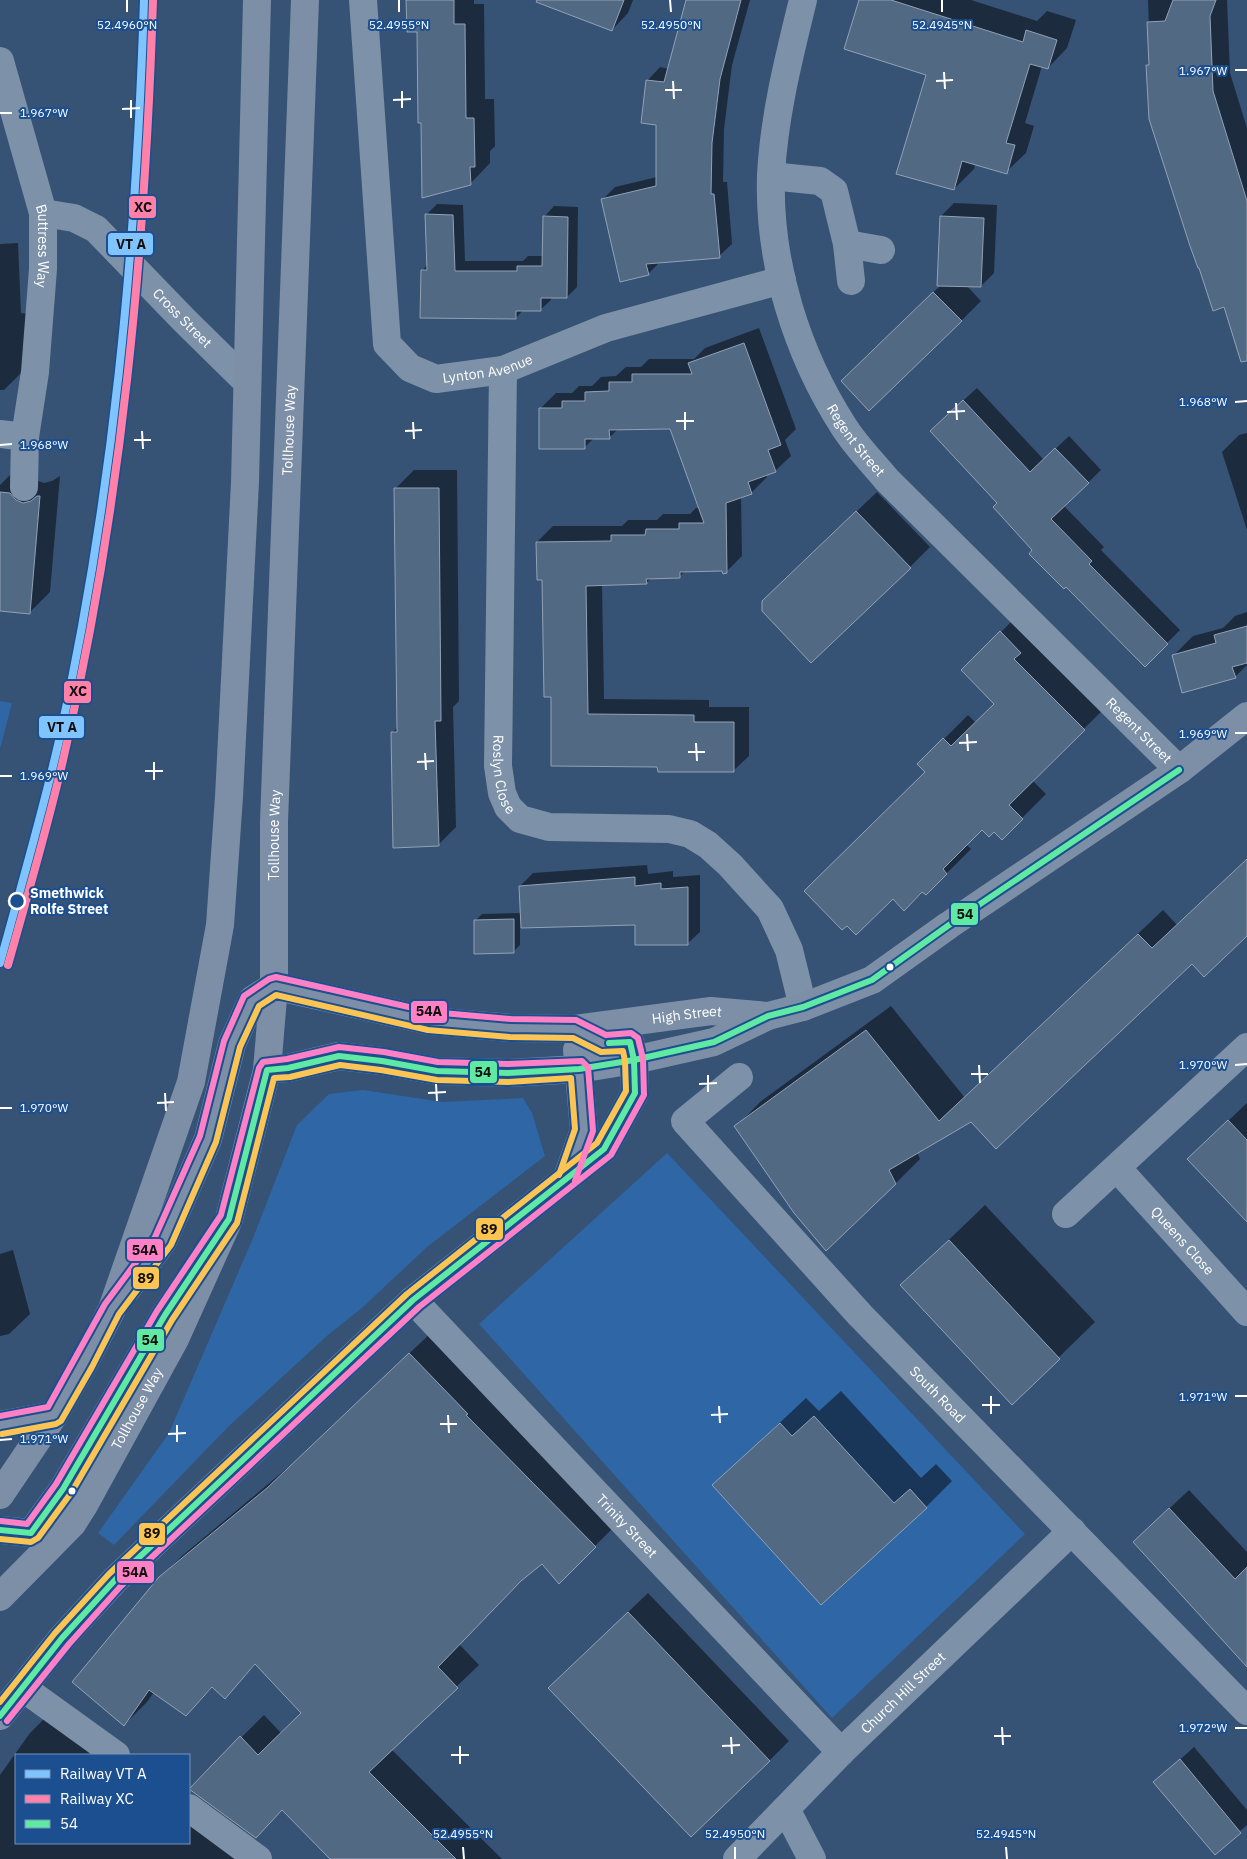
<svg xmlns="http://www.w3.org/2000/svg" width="1247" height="1859" viewBox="0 0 1247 1859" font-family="'IBM Plex Sans',sans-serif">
<rect width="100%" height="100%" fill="#365274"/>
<!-- green -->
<g fill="#2f66a5">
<polygon points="0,701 12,703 0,749"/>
<polygon points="363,1090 443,1102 523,1098 532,1113 545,1156 427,1247 363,1307 328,1335 229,1426 114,1545 98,1533 169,1433 253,1238 297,1125 329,1094"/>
<polygon points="667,1153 1025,1534 832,1718 479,1324"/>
</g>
<!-- shadow -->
<g fill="#0007">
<polygon points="408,0 474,0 474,4 484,4 485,99 494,99 495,146 490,151 490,163 470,184 422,122 418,30"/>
<polygon points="580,0 633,0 628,13 612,30"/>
<polygon points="687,0 750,0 732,65 724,129 723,182 727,182 732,244 719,256 661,261 648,274 602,200 615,187 657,177 658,124 642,122 648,80 660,67 669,69"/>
<polygon points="861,0 971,0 1037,21 1047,11 1076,20 1067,48 1048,68 1042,66 1025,123 1034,126 1026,153 1006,172 975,164 974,169 954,189 928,74"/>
<polygon points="1148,0 1227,0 1230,73 1247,128 1247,334 1147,66 1150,62"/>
<polygon points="954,203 997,205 994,273 981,286 966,285 981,301 961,321 862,361 942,284 941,216"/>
<polygon points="437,204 463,205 465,261 523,261 528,256 543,256 544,217 554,206 578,207 577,287 567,297 551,297 551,300 540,310 523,310 516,318 422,271 428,264 426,215"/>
<polygon points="18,243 21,313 28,314 24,370 4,390 0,390 0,244"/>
<polygon points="759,328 796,429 785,440 791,456 775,471 766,474 767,477 751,493 741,496 742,556 726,572 723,570 686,570 679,577 652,578 646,583 602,584 604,699 709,700 709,707 749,707 749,756 733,771 659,766 552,696 543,579 537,542 553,526 622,526 628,520 657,520 663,514 690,514 696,508 700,508 671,428 619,428 609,438 594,438 584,448 540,409 556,393 572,393 579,386 592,386 601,377 616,376 626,367 641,367 649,359 694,359 705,348"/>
<polygon points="977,388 1044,460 1069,436 1101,470 1064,506 1104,547 1101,550 1180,630 1145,665 1034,550 999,503 944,418"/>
<polygon points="1247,433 1247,530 1222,452 1239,435"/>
<polygon points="414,470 457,470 459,701 453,707 456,827 438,845 392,733 398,727 395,489"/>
<polygon points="13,472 44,483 52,481 60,476 50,592 30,612 0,610 0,485"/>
<polygon points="877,492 930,547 910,567 783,581"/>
<polygon points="1025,608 1108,705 1032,780 1046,794 1022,818 994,830 982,829 966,844 971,849 926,894 926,772 919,764 968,715 976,723 996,704 963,670"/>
<polygon points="1247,612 1247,665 1235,677 1173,656 1193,636 1223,628 1235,616"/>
<polygon points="1247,859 1247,934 1192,962 972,1121 917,1152 920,1159 895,1184 736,1127 760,1102 891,1006 965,1098 1163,910 1177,925"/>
<polygon points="647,865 648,874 673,871 673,877 700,875 700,932 687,944 636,924 520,927 520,945 513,952 476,920 482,914 521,913 520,886 533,873"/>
<polygon points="1247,1103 1247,1220 1209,1139"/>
<polygon points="985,1205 1095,1322 1012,1403 902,1285"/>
<polygon points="13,1250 30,1314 9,1334 0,1336 0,1254"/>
<polygon points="433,1331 617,1524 559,1582 542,1562 523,1578 459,1644 479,1665 391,1749 502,1859 332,1859 283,1809 256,1836 190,1788 264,1715 281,1733 302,1713 256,1664 225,1697 213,1687 186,1715 154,1692 147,1702 124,1725 160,1578 183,1555 291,1465"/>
<polygon points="841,1391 921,1478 936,1464 952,1481 926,1507 714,1485 806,1398 819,1411"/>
<polygon points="1189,1490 1247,1552 1247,1665 1154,1523"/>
<polygon points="648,1593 789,1741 769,1761 570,1668"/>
<polygon points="54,1709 116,1755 16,1755 16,1843 189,1843 189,1814 243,1859 0,1859 0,1775 30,1733"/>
<polygon points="1194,1747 1247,1810 1247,1825 1215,1853 1155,1782"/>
</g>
<!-- building -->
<g fill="#526984" stroke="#92a2b6">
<polygon points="406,0 454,0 454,24 465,24 466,118 474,118 475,167 470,167 471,185 422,198 421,123 418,123 417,32 407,32"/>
<polygon points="537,0 624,0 612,31 536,2"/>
<polygon points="686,0 741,0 720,79 712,143 711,194 714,194 720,258 646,264 649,275 620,282 601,199 656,186 656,125 641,123 646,80 664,82"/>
<polygon points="859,0 891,0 1023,42 1026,30 1057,40 1048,69 1030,64 1006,143 1015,145 1007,174 962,161 954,190 896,174 926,75 844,49"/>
<polygon points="1173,0 1216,0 1210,16 1213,91 1247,201 1247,361 1241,362 1224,307 1213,311 1199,268 1198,268 1190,246 1149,119 1146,65 1149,65 1147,22 1165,21"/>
<polygon points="425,214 453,215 455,271 517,271 517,266 542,266 543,216 568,217 567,298 541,298 541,311 516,311 516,319 420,318 421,270 427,270"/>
<polygon points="940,216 984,218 981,287 937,286"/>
<polygon points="933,292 962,321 869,411 841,381"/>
<polygon points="744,343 781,445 768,450 776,472 748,482 752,494 726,503 727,573 723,574 722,571 680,572 680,578 646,579 647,584 586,586 588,714 694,715 694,722 734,722 734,772 658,772 657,767 551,766 551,697 544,697 542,580 537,580 536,542 611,541 611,535 645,535 646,529 679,529 679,523 704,523 670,429 609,430 610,439 585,439 585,449 539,449 539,408 562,408 562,401 585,401 585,392 609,391 609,382 632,382 632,374 692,374 688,363"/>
<polygon points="963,400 1030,472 1055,448 1089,483 1051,519 1092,561 1089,564 1168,644 1145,667 1066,587 1064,589 1029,554 1032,550 993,507 997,503 930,431"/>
<polygon points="394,488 439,488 441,721 435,721 439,846 393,848 391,732 397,732"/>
<polygon points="0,492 10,493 16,500 23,503 31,501 37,496 40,496 30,614 0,611"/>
<polygon points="856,511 911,568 811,663 762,611 762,601"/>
<polygon points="1247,626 1247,663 1232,667 1236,678 1182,693 1172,655 1216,643 1214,635"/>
<polygon points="1000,631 1021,653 1014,659 1085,730 1009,805 1023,819 1002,840 994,832 989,837 982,830 943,869 947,874 926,895 922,892 904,911 893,899 856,935 847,926 842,930 804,891 925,772 917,764 943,738 951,746 994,704 961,670"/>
<polygon points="1247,859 1247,936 1204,977 1192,964 996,1149 971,1122 889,1170 896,1184 826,1251 794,1213 734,1126 866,1030 939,1121 1138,934 1152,948"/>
<polygon points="635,877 635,886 661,883 661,889 688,887 688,945 635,945 635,925 521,928 519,886"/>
<polygon points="514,919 514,953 474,954 474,920"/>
<polygon points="1228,1120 1247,1140 1247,1222 1187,1159"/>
<polygon points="949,1240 1060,1359 1012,1405 900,1285"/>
<polygon points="409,1353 468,1414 466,1415 596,1547 559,1584 542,1564 521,1581 438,1667 458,1688 369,1772 456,1859 330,1859 282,1810 256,1838 189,1789 240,1736 258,1755 301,1713 255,1664 225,1699 212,1687 186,1716 149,1690 124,1726 72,1682 159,1577 267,1488"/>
<polygon points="814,1416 894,1503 910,1489 927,1508 821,1605 712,1485 780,1423 792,1436"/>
<polygon points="1169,1508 1235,1579 1247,1567 1247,1667 1133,1542"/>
<polygon points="628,1612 770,1761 691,1837 548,1688"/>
<polygon points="1180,1759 1241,1833 1215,1855 1153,1782"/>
</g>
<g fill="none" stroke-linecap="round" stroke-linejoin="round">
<!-- minor -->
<g stroke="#7d92a8" stroke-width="28">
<path id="s1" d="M363,0l24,344 23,24 26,11 67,-9 103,-42 176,-48"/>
<path id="s2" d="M803,0c-14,57 -29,116 -32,175 -3,88 26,179 73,252 12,19 29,36 43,53l292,290"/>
<path id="s3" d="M0,61l43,152v56l-8,103 -10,65 -1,50"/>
<polyline points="771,176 820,181 834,191 847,244 851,281"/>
<path id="s4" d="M43,213l31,5 22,11 88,91 63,62"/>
<polyline points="847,244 881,250"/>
<path id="s5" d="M503,370l-5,396 4,27 6,14 12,12 29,8 120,2 21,5 18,11 22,20 40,44 19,41 14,57"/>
<polyline points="0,434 25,437"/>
<path id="s6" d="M739,1077l-54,44 175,194 387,396"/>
<path id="s7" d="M1117,1168l130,144"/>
<polyline points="1066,1214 1247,1047"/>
<path id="s8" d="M413,1300l428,452"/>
<polyline points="23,1688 116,1755"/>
<polyline points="189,1808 258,1859"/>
<polyline points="786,1809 812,1859"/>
<path id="s9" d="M737,1859l104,-107 231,-221"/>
</g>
<!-- major -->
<g stroke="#7d8ea7" stroke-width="28">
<path id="s10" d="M274,986l156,35 81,7 64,1 136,-18 57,5"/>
<polyline points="267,1070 288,1068 339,1056 382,1061 437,1071 508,1073 579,1069 634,1060 714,1042 768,1016 803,1007 872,980 949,925 1179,770 1247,716"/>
<polyline points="567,1178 584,1130 577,1050"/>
<polyline points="127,1289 163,1241 208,1139 232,1044 252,1000 274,986"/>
<polyline points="0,1425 54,1415"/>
<polyline points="0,1495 54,1415 84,1363 112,1309 191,1082 220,925 229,797 245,482 257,0"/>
<polyline points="0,1530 31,1533 63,1489 165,1315 184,1287"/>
<path id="s11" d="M0,1597l72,-73 12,-19 91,-166 54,-120 38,-149 7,-84v-164l31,-822"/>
<polyline points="0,1716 62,1638 115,1580 413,1300 604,1149 635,1093 634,1060 630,1042 604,1044 575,1029"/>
</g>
<!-- bus-1 casing -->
<g stroke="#1b4f8f" stroke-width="10">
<g id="bus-1">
<polyline points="0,1530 31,1533 63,1489 165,1315 229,1219 267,1070 288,1068 339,1056 382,1061 437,1071 508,1073 579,1069 634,1060 714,1042 768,1016 803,1007 872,980 949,925 1179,770"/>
<polyline points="0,1716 62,1638 115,1580 413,1300 604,1149 635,1093 634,1060 630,1042 609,1043"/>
</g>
</g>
<!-- bus-2 casing -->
<g stroke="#1b4f8f" stroke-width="10">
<g id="bus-2">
<polyline points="0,1539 31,1542 38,1538 71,1493 172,1320 237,1223 274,1078 290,1077 340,1065 381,1070 437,1080 508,1082 571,1078 575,1129 559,1175"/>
<polyline points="0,1702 55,1633 109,1574 407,1294 597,1143 626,1091 625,1061 623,1051 601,1052 573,1038 510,1037 428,1030 276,995 259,1006 240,1047 216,1142 171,1245 119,1314 92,1367 61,1421 56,1424 2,1434"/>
</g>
</g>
<!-- bus-3 casing -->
<g stroke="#1b4f8f" stroke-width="10">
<g id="bus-3">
<polyline points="0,1416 48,1407 105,1304 155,1237 200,1136 224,1041 244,996 269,979 276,977 431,1012 511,1019 576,1020 606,1035 631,1033 638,1038 643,1059 644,1095 611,1155 419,1307 121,1586 69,1644 7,1721"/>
<polyline points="1,1521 27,1524 56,1484 157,1311 221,1215 259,1068 263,1062 287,1059 339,1047 384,1052 438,1062 508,1064 582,1061 588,1067 593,1131 575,1181"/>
</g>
</g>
<!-- bus-1 -->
<use href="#bus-1" stroke="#60e9a3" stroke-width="6"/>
<!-- bus-2 -->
<use href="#bus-2" stroke="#fcc553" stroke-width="6"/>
<!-- bus-3 -->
<use href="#bus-3" stroke="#ff80c5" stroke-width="6"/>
<!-- rail-1 casing -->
<g stroke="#1b4f8f" stroke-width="11">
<path id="rail-1" d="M0,963c20,-73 41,-145 58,-218 55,-247 78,-493 86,-745"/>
</g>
<!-- rail-2 casing -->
<g stroke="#1b4f8f" stroke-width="11">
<path id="rail-2" d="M8,965c20,-72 42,-145 58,-218 56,-247 79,-494 87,-747"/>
</g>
<!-- rail-1 -->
<use href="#rail-1" stroke="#80c4ff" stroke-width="8"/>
<!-- rail-2 -->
<use href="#rail-2" stroke="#ff80a9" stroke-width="8"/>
</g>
<!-- ticks -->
<path fill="none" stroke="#fff" stroke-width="2" d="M127,0v12M399,0v12M670,0l1,12M942,0v12M1235,70h12M944,72l1,17M673,81l1,18M936,81l17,-1M665,90h17M402,91v17M131,100v18M393,100l18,-1M122,109l18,-1M0,113h12M1235,402l12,-1M956,403l1,17M685,412v18M947,412l18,-1M676,421h18M413,422l1,17M142,431l1,18M405,431l17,-1M134,440h17M0,445l12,-1M1235,733h12M967,734l1,17M696,743l1,18M959,743l18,-1M688,752h17M425,753l1,17M154,762v18M417,762l17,-1M145,771h18M0,776h12M979,1065l1,18M1235,1065l12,-1M971,1074h17M708,1075v17M436,1084l1,17M699,1084l18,-1M165,1093l1,18M428,1093l18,-1M157,1103l17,-1M0,1108h12M991,1396v18M1235,1396h12M982,1405h18M719,1406l1,17M448,1415l1,18M711,1415l17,-1M440,1424h17M177,1425v17M168,1434l18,-1M0,1440l12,-1M1002,1727l1,18M1235,1728h12M994,1736h17M731,1737l1,17M460,1746v18M722,1746l18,-1M451,1755h18M463,1847l1,12M735,1847v12M1006,1847l1,12"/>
<!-- markers -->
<circle fill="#1b4f8f" stroke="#fff" stroke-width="2.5" cx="17" cy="901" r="8"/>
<g fill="#fff" stroke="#1b4f8f" stroke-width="2">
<circle cx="890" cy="967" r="4.5"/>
<circle cx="72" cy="1491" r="4.5"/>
</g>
<g text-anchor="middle" stroke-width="4" stroke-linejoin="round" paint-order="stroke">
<!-- street labels -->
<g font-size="14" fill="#fff" stroke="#1b4f8f">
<text dy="5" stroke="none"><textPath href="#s3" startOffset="191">Buttress Way</textPath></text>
<text dy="5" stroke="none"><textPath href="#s4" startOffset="180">Cross Street</textPath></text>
<text dy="5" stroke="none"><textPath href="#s1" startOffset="459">Lynton Avenue</textPath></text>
<text dy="5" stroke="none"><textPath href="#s11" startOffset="1240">Tollhouse Way</textPath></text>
<text dy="5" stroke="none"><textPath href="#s2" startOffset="462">Regent Street</textPath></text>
<text dy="5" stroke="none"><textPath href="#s2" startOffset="868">Regent Street</textPath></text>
<text dy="5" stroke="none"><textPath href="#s5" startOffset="405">Roslyn Close</textPath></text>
<text dy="5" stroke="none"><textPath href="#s11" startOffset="835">Tollhouse Way</textPath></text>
<text dy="5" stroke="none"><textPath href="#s10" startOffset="418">High Street</textPath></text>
<text dy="5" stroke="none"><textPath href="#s7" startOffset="98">Queens Close</textPath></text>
<text dy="5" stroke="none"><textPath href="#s6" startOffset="442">South Road</textPath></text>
<text dy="5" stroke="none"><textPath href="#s11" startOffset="235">Tollhouse Way</textPath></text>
<text dy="5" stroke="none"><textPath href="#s8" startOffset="311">Trinity Street</textPath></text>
<text dy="5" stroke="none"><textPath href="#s9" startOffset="235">Church Hill Street</textPath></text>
</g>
<!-- stop labels -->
<g font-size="14" font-weight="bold" fill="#fff" stroke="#1b4f8f" text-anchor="start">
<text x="30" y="898">Smethwick<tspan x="30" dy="16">Rolfe Street</tspan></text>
</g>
</g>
<g font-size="12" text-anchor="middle" fill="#fff" stroke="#1b4f8f" stroke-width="4" stroke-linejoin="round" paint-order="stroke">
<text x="127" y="29">52.4960°N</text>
<text x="399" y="29">52.4955°N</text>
<text x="671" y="29">52.4950°N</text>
<text x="942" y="29">52.4945°N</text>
<text x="1203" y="75">1.967°W</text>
<text x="44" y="117">1.967°W</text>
<text x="1203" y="406">1.968°W</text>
<text x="44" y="449">1.968°W</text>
<text x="1203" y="738">1.969°W</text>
<text x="44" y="780">1.969°W</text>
<text x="1203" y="1069">1.970°W</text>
<text x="44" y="1112">1.970°W</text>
<text x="1203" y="1401">1.971°W</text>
<text x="44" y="1443">1.971°W</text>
<text x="1203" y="1732">1.972°W</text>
<text x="463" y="1838">52.4955°N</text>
<text x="735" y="1838">52.4950°N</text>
<text x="1006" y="1838">52.4945°N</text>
</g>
<g stroke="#1b4f8f" stroke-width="2">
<rect x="128" y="195" width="29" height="24" rx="5" fill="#ff80a9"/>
<rect x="107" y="232" width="47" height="24" rx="5" fill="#80c4ff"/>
<rect x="63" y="680" width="29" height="24" rx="5" fill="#ff80a9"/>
<rect x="38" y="715" width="47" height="24" rx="5" fill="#80c4ff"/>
<rect x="950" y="902" width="29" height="24" rx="5" fill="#60e9a3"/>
<rect x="410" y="1000" width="38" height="24" rx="5" fill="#ff80c5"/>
<rect x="469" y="1060" width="29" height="24" rx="5" fill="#60e9a3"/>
<rect x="475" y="1217" width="29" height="24" rx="5" fill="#fcc553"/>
<rect x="126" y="1238" width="38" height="24" rx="5" fill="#ff80c5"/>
<rect x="132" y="1266" width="28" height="24" rx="5" fill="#fcc553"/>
<rect x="136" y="1328" width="29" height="24" rx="5" fill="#60e9a3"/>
<rect x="138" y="1522" width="28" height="24" rx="5" fill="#fcc553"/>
<rect x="116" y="1560" width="39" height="24" rx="5" fill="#ff80c5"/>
</g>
<g font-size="14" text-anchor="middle" font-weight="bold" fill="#111">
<text x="143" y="212">XC</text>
<text x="131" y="249">VT A</text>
<text x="78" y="696">XC</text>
<text x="62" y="732">VT A</text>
<text x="965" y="919">54</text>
<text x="429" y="1016">54A</text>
<text x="483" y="1077">54</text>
<text x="489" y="1234">89</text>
<text x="145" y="1255">54A</text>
<text x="146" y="1283">89</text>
<text x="150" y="1345">54</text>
<text x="152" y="1538">89</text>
<text x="135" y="1577">54A</text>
</g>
<!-- legend -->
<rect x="15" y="1754" width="175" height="90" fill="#1b4f8f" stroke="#7695bc"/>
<rect x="25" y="1770" width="25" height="8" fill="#80c4ff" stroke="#7695bc"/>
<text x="60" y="1779" font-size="15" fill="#ffffff">Railway VT A</text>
<rect x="25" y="1795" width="25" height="8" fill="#ff80a9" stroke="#7695bc"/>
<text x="60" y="1804" font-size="15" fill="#ffffff">Railway XC</text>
<rect x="25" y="1820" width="25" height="8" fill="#60e9a3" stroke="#7695bc"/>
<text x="60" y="1829" font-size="15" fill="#ffffff">54</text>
</svg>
